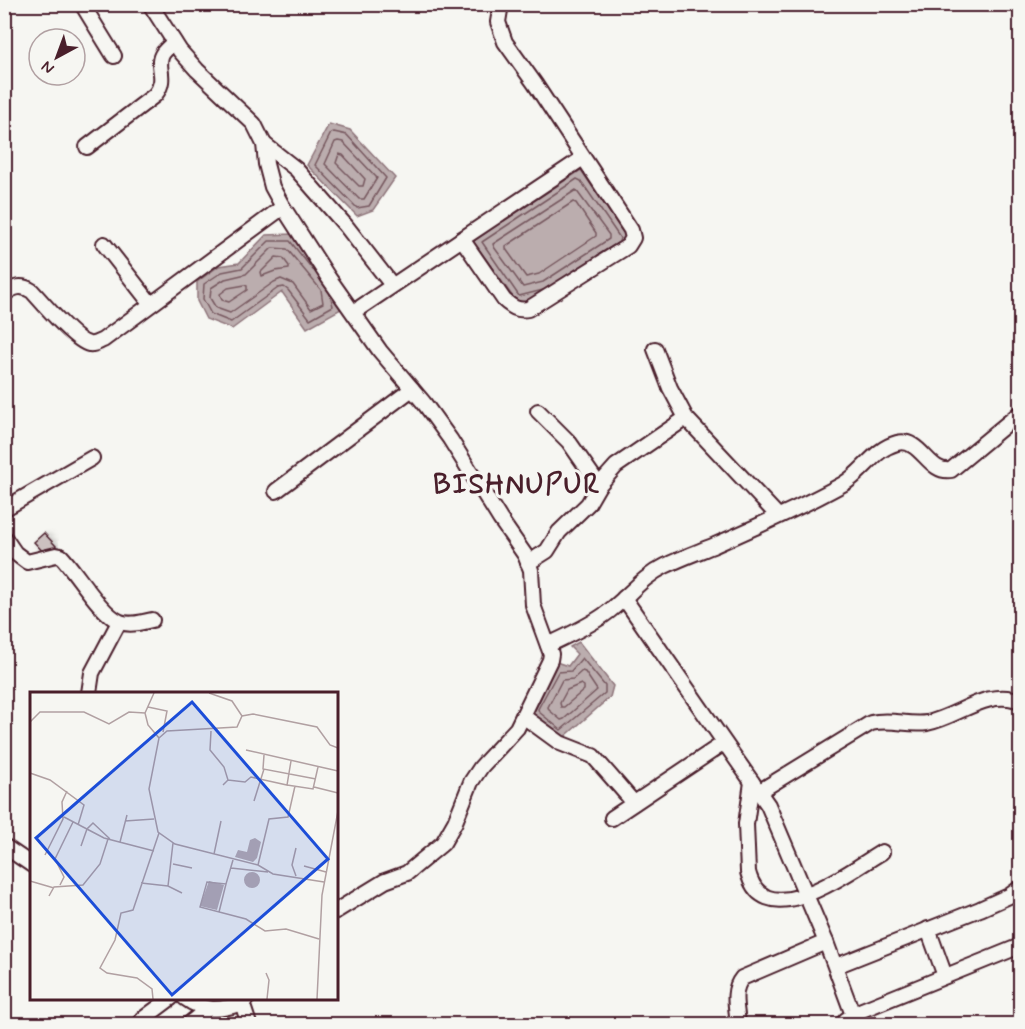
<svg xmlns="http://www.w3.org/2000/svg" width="1025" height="1029" viewBox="0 0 1025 1029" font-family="Mynerve,sans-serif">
<defs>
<filter id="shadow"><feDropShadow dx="3.5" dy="2" stdDeviation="3" flood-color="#0004"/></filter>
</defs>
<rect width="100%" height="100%" fill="#f6f6f2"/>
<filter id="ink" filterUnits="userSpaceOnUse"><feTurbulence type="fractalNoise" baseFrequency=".0167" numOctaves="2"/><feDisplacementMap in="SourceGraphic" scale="12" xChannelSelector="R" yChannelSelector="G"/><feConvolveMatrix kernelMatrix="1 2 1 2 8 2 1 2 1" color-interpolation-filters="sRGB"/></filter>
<g filter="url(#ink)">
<!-- water -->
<g fill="#bbadae" stroke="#8e747a" stroke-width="1.5">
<polygon points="329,124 350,130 395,178 373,210 357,216 307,165"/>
<polygon points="581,170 630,242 549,294 518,304 473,241"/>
<polygon points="293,234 333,284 341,309 307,328 282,292 232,329 206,319 197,301 197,282 219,266 239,263 266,235"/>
<polygon points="579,642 613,686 610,697 562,739 530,712 556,662 568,666 577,654 570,647"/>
</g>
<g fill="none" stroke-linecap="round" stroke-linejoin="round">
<!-- shore -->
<g stroke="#77585f" stroke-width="1.5">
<polygon points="334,132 347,135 386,178 369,206 357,208 315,165 331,133"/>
<polygon points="338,141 343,142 377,178 364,199 359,199 325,164 335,142"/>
<polygon points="339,154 343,155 365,179 363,186 359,186 336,163"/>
<polygon points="576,190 609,235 609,239 543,282 523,287 494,247 493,244"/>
<polygon points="573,202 576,203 596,233 596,236 539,274 526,277 506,249 506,246"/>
<polygon points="272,248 287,249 321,290 323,303 311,309 293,284 281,279 274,282 230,313 216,308 210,298 211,288 225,279 246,274"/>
<polygon points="276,257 283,258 289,266 289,269 275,271 262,276 261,272"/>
<polyline points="313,270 290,241 269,241 242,268 222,272 204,284 203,299 211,314 231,322 278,288 284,287 288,290 310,319 333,306 330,294"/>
<polygon points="245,285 247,286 247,290 229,302 222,300 220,294 228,288"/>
<polyline points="543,290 519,296 482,242 577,179 581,181 620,238 619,242 598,255"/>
<polygon points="582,658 605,686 605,693 561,730 539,712 538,709 558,672 571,671"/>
<polygon points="582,671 585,672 597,690 564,719 561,720 549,710 548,707 562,680 573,679"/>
<polygon points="581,684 584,686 584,690 564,707 561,707 560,703 567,690"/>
</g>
</g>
<!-- building -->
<polygon fill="#ccc1c0" stroke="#4a1f2b" stroke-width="1.5" filter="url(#shadow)" points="44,533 56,546 46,555 34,542"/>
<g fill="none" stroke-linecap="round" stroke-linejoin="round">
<!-- minor casing -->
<g stroke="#4a1f2b" stroke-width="18">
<g id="minor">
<polyline points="82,4 114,56"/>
<polyline points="150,4 180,51 197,70 254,124 264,144 266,164 272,187 283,207 328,277 380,351 424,403 450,439 500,519 525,555 531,570 533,605 551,654 550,660 517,728 481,767 471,782 455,822 443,843 407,873 385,881 336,911"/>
<polyline points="264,144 296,169 346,226 392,285"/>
<path d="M87,147l68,-52c14,-18 -1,-29 8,-42 3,-4 8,-8 11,-11"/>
<polyline points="462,239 583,158"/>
<polyline points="104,244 151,304"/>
<path d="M4,294c10,-7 17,-10 28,-3 10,11 44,51 57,53 5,1 9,-2 14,-4l180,-133"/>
<path d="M361,307l101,-68 42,61c8,7 13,11 24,9l100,-63 5,-8 -2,-8 -96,-146 -30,-42 -7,-20 3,-18"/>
<polyline points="655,349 670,388 686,418 778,516"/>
<polyline points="538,411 569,442 599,485"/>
<polyline points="276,491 412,389"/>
<polyline points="4,509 92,458"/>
<path d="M4,537l11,16 12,9 29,-7 5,1c16,17 40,58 59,66 11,4 22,0 32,-2"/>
<polyline points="528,563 547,551 559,532 588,504 599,485 616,466 686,418"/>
<polyline points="624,598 768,805 826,942 853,1015"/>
<path d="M548,645c19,-9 39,-18 56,-30 22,-15 36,-37 61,-49 16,-8 33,-14 50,-21 41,-18 89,-39 128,-61 20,-11 31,-35 54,-41 24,-6 31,31 54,27l69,-57"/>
<polyline points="89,693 92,673 119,622"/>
<polyline points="523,716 560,743 593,756 634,803"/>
<path d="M752,782l-6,42 2,48c16,65 103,-2 134,-20"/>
<path d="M760,791l111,-68c20,-5 37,3 56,0 31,-6 60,-35 93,-22"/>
<polyline points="612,818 724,743"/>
<polyline points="4,846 32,865"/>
<polyline points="928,929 945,976"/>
<polyline points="836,966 980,909 1009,896 1020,888"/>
<path d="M185,998c19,14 35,13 57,5"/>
<polyline points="247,998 242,1003 249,1024"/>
<polyline points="140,1024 143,1019 171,998"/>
<polyline points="189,1024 207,1009"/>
<path d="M738,1024c-1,-15 -7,-33 4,-46l84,-36"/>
<polyline points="843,1024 846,1020 862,1010 1020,946"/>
</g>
</g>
<!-- minor -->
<use href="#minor" stroke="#f6f6f2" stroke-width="14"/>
</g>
</g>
<g text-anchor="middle" stroke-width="6" stroke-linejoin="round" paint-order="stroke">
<!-- district labels -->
<g font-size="28" font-weight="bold" letter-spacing="1.5" fill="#4a1f2b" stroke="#f6f6f2">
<text x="517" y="493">BISHNUPUR</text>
</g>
</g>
<!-- overview -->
<g transform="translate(30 692)">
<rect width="308" height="308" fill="#f6f6f2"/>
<path d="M225,146l6,4 -4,16 -4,4 -18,-5 3,-7 9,2 3,-12zM214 188a8 8 0 1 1 16 0a8 8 0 1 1-16 0ZM179,189l15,4 -7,25 -17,-4z" fill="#bbadae"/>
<path fill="none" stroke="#b1a0a2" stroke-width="1.5" d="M124,1l-9,20 3,12 11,13 -10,51 9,43 17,12 83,21 15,9 51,8M179,1l23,8 10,15M118,15l19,4 -4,21M0,30l10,-10h44l25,12 20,-12 16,1M181,39l-1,19 14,17 4,13M129,46l8,-7 70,-4 5,-11 11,-2 64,13 13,18 8,3M216,58l92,21M234,63l-1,14 53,10M0,81l20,7 34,25 -6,20M193,93l5,-5 17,2 6,-5 36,8 4,-24M257,93l26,4 5,-22M284,95l24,6M224,109l10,-32M34,125l40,21 50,13M95,129l29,-2M90,150l7,-27M51,154l6,-17 6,-6 17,16M266,156l-4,17 4,11M184,162l7,-33M15,163l18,-36 -1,-17 5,-11M203,168l-7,24 -19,-2 -7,25 46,12 19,12 21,-2 33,10M143,172l19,4M228,173l11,-46 19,-2 7,-31M274,174l22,6M201,176l37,4M0,189l24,7M111,191l27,3 14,7M30,193l4,-8 -9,-18 18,-37M138,194l5,-43M19,204l5,-9 29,-2 17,-21 8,-25M189,220l7,-28M236,281l3,7 -2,19M123,307l-1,-10 -15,-11 -30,-5 -7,-5 15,-28 6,-27 12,-3 26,-77M287,307l5,-104 16,-84"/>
<path fill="#1d4ed8" fill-opacity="0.15" stroke="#1d4ed8" stroke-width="3" d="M162,10l136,157 -156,136 -136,-157z"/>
<rect width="308" height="308" fill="none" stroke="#4a1f2b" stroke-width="3"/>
</g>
<!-- margin -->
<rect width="1025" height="1029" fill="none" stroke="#f6f6f2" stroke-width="24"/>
<rect x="12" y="12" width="1001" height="1005" fill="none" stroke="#4a1f2b" stroke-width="2" filter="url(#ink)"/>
<!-- north arrow -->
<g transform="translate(57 57) rotate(221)"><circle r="28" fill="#f6f6f2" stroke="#b1a0a2" stroke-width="1.5"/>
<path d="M0-4.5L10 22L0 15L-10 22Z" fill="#4a1f2b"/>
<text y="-9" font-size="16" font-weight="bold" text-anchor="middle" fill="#4a1f2b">N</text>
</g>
</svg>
